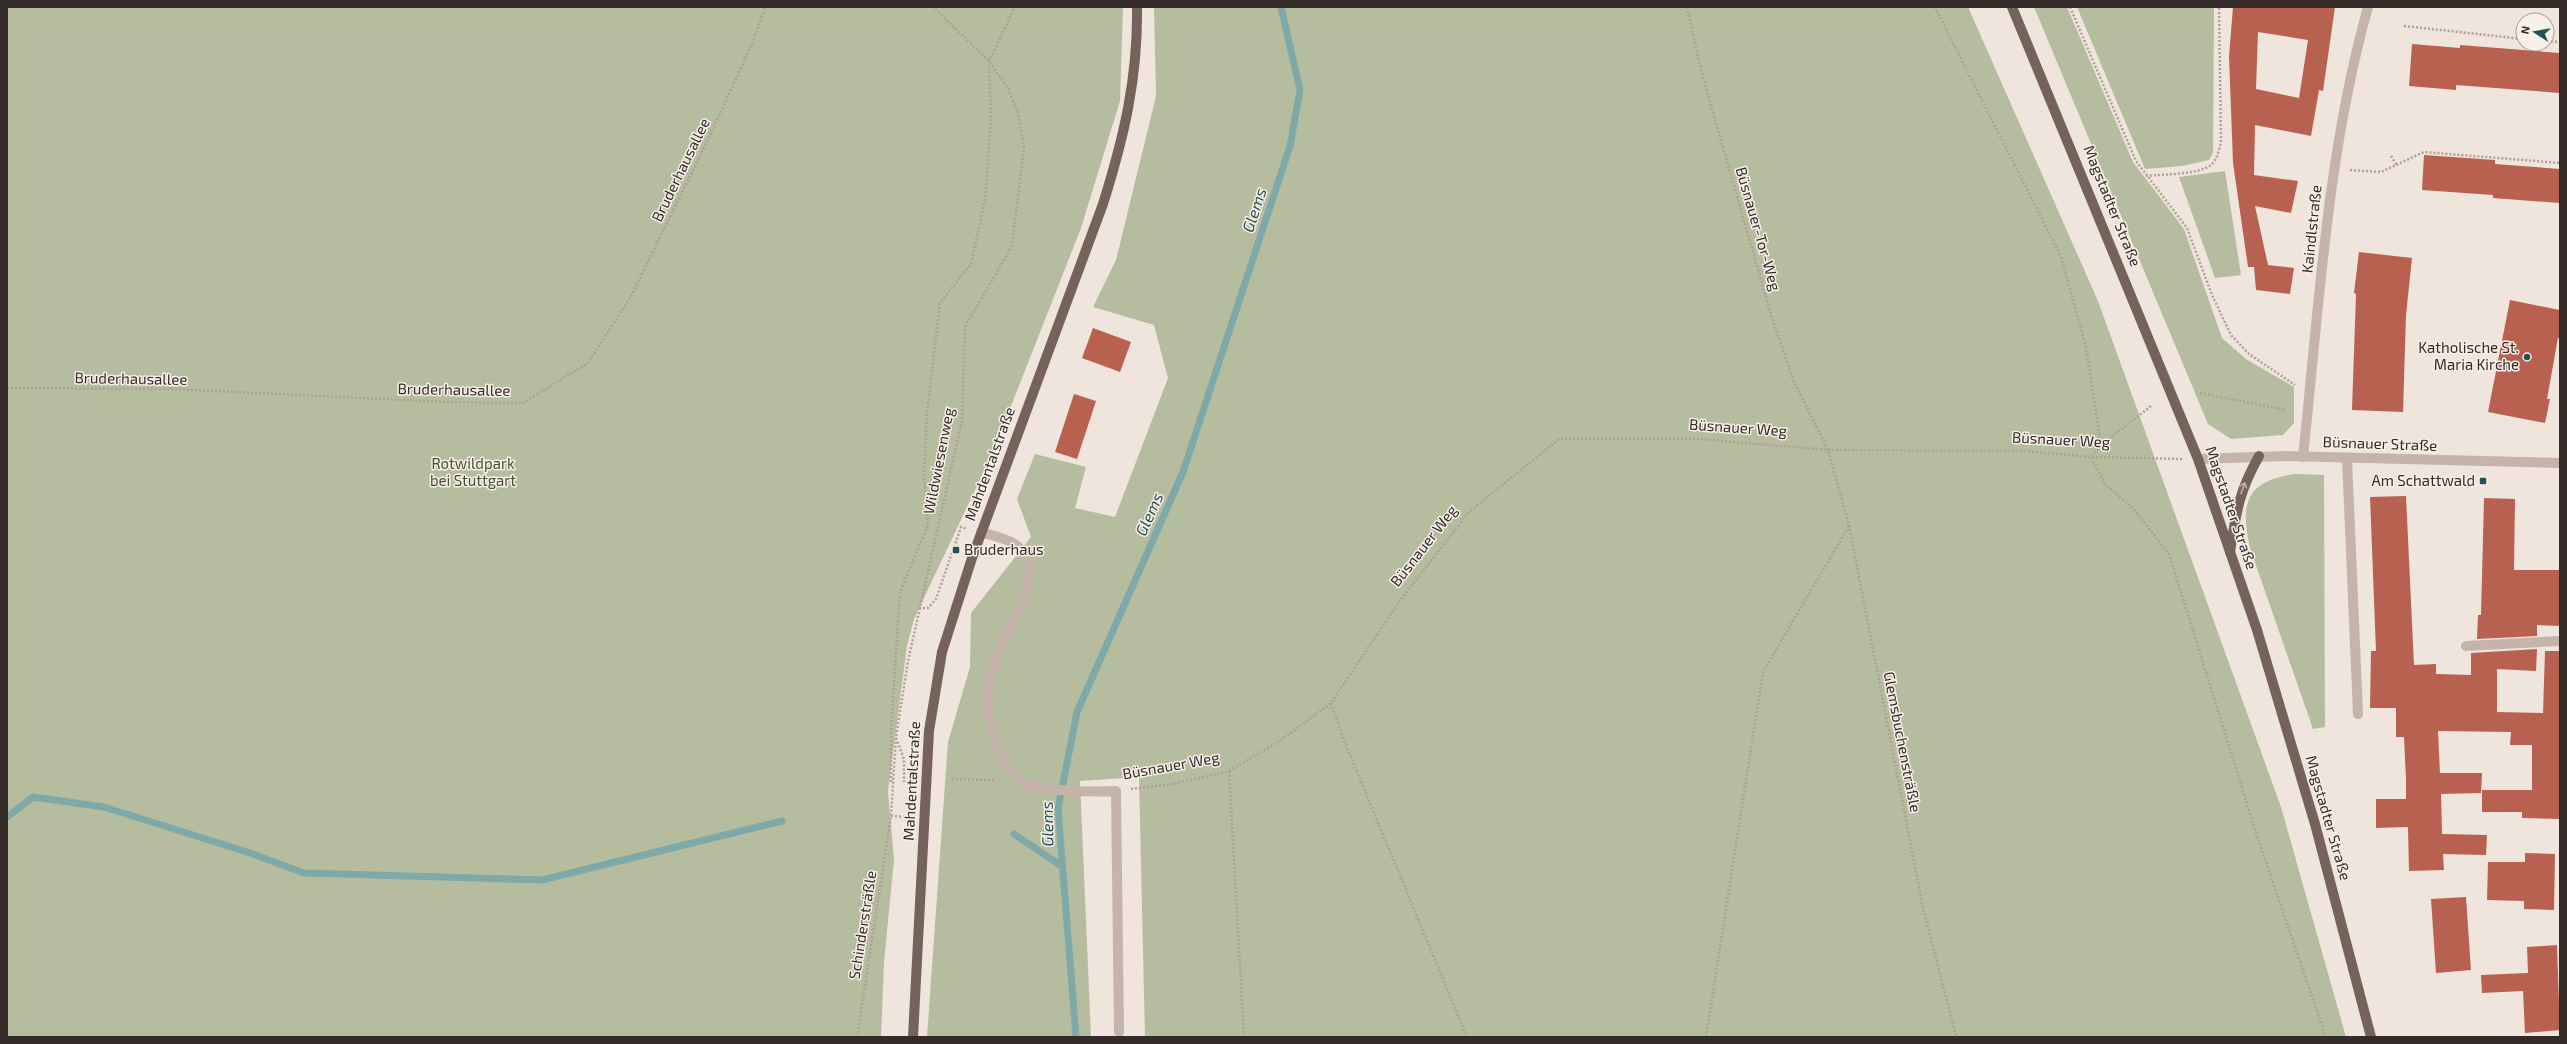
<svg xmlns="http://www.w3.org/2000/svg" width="2567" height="1044" viewBox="0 0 2567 1044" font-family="'Exo 2',sans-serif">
<rect width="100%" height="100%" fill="#efe5dd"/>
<!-- green -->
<g fill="#b5bd9e">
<polygon points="7,7 1123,7 1120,101 1081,228 993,452 914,619 907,646 888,791 894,860 884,962 881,1037 7,1037"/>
<polygon points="1154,7 1968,7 2098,301 2281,807 2346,1037 1145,1037 1139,777 1080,781 1091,1037 927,1037 948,742 970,667 971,613 1031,537 1017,499 1035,454 1086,467 1075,508 1115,517 1168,378 1154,325 1093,307 1116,260 1156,96"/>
<polygon points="2034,7 2067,7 2133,162 2184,229 2222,338 2246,359 2294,387 2294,423 2283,435 2231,439 2208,424"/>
<polygon points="2077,7 2214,7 2213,153 2209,160 2182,166 2145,169"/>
<polygon points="2225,171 2241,275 2215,278 2179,177"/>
<path d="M2295,474l29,1 1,252 -12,2 -63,-181c-10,-46 -4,-67 45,-74z"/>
</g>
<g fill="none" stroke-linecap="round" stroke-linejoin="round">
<!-- stream -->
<g stroke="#7ea9a8" stroke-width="7">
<polyline points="7,817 33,797 104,807 247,852 304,873 542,880 782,821"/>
<polyline points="1014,834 1060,865"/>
<polyline points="1076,1037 1058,809 1077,712 1183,472 1290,146 1300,90 1281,7"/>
</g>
</g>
<!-- building -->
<g fill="#b96150" fill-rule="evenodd">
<path d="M2233,7h102l-12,84 -4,-1 -8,46 -56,-11 -1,50 44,6 -7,32 -36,-7 13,59 26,3 -4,26 -34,-4 -2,-23h-6l-15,-104 -4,-107zM2258,32l50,8 -9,58 -43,-9z"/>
<polygon points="2412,44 2460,48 2460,45 2560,53 2560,93 2456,85 2456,90 2409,86"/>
<polygon points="2424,155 2495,160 2495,164 2560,169 2560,203 2493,198 2493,195 2422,190"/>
<polygon points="2359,252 2412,258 2406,315 2403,412 2352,410 2356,294 2354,293"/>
<polygon points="2510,300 2560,310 2560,338 2558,338 2547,399 2550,399 2545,423 2488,412"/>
<polygon points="1093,328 1131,342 1120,372 1082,358"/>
<polygon points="1074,394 1096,401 1077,459 1055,452"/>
<polygon points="2406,496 2414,665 2436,664 2436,674 2471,675 2471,653 2537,649 2536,671 2497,669 2497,712 2543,713 2545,651 2560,651 2560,819 2522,818 2522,812 2482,812 2482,790 2532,790 2532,745 2510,745 2511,732 2438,731 2440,773 2482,773 2481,793 2441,794 2442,834 2487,835 2486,855 2443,854 2444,870 2409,871 2408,827 2376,828 2376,799 2406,799 2406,779 2404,737 2396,737 2396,708 2370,708 2371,651 2376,651 2370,497"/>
<polygon points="2484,498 2515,499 2514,570 2560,570 2560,626 2537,625 2537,636 2477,639 2478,615 2481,615"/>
<polygon points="2525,853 2555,854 2554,910 2524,909 2524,901 2487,900 2488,862 2525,862"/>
<polygon points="2466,897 2471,970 2436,973 2431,899"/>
<polygon points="2557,945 2560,1030 2525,1033 2523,991 2482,993 2481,975 2528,973 2527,947"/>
</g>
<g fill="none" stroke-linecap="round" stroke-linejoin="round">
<!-- path -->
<g stroke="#b29e94" stroke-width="2.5" stroke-dasharray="2 2" stroke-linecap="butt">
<polyline points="1687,7 1701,70 1771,315 1794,382 1828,450 1849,525 1922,903 1956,1037"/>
<polyline points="1935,7 2061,257 2086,347 2101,445"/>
<polyline points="2070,7 2136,161 2187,228 2212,295 2231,335 2249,354 2295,385"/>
<polyline points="2404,26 2523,39"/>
<polyline points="2547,41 2560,42"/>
<polyline points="2391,156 2397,166"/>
<polyline points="2350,170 2381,172 2424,152 2560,163"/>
<path d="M2146,176c17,-2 52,-1 65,-11 6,-5 8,-15 10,-22l-2,-136"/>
<polyline points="7,388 173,389 446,402 523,403 588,363 630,298 704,148 753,42 765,7"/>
<polyline points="2200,393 2286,410"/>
<polyline points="2151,406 2101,445 2091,457 2105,484 2132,507 2169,554 2258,839 2326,1037"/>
<polyline points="919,608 928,608 936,599 961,527 967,529"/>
<polyline points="1331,703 1343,738 1467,1037"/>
<polyline points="896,738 904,759 904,782"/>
<polyline points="1229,771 1244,1037"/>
<polyline points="952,779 996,780"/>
<polyline points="891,782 891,731 900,592 928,525 924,476 927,413 940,303 971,264 985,200 991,120 989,61 1015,7"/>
<polyline points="1131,789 1173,784 1229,771 1280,741 1331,703 1399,602 1468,513 1559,439 1699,439 1828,450 2023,451 2091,457 2182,459"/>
<polyline points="891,816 908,817"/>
<polyline points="857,1037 891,816 896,737 908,661 962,420 965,327 1012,246 1024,147 1018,114 1009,90 989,61 933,7"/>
<polyline points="1706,1037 1763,672 1849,526"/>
</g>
<!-- minor -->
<g stroke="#c6b4aa" stroke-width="10">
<path d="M2303,457c16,-150 24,-304 65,-450"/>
<polyline points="2198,459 2285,456 2560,463"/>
<polyline points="2347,459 2358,714"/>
<path d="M981,532c18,6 40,8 47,29 9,28 -27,80 -36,107 -10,31 1,93 28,113 15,11 77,11 96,10l3,241"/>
<polyline points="2466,646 2560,641"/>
</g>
<!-- major -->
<g stroke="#75625b" stroke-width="10">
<polyline points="2012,7 2198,459 2257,630 2315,824 2371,1037"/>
<path d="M2230,552c6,-39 9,-61 29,-96"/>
<path d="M913,1037l16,-306 13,-79 30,-94 131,-354c21,-67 35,-126 34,-197"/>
</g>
</g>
<!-- one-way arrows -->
<defs><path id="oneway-shaft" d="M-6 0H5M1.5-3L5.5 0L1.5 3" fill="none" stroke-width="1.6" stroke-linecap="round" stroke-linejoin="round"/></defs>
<use stroke="#bcb0a9" href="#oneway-shaft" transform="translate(2243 488) rotate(-70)"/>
<!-- markers -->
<g fill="#225251" stroke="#f7efe8" stroke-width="1.5">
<circle cx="2527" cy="357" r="4"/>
<rect x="2479" y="477" width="8" height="8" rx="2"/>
<rect x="952" y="546" width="8" height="8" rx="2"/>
</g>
<g text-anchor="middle" stroke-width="3" stroke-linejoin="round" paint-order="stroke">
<!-- street labels -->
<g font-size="15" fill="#342b29" stroke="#f7efe8">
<text transform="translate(681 170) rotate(-64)" y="5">Bruderhausallee</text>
<text transform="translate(2112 206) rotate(68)" y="5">Magstadter Straße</text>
<text transform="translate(1758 229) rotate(74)" y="5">Büsnauer-Tor-Weg</text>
<text transform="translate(2312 229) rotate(-84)" y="5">Kaindlstraße</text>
<text transform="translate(131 379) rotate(1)" y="5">Bruderhausallee</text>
<text transform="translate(454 390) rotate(1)" y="5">Bruderhausallee</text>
<text transform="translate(1738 428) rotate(4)" y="5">Büsnauer Weg</text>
<text transform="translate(2061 440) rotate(3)" y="5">Büsnauer Weg</text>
<text transform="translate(2380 444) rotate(2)" y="5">Büsnauer Straße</text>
<text transform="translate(939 461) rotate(-79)" y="5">Wildwiesenweg</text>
<text transform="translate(990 464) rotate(-70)" y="5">Mahdentalstraße</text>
<text transform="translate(2231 508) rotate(71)" y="5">Magstadter Straße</text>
<text transform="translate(1424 546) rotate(-52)" y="5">Büsnauer Weg</text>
<text transform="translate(1902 742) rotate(79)" y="5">Glemsbuchensträßle</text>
<text transform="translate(1171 766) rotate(-10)" y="5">Büsnauer Weg</text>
<text transform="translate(912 781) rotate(-87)" y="5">Mahdentalstraße</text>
<text transform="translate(2328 818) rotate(74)" y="5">Magstadter Straße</text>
<text transform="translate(863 925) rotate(-81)" y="5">Schindersträßle</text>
</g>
<!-- poi labels -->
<g font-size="15" fill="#342b29" stroke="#f7efe8" text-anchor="end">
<text x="2519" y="353">Katholische St.<tspan x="2519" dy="17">Maria Kirche</tspan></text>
<text x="2475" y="486">Am Schattwald</text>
<text x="964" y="555" text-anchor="start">Bruderhaus</text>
</g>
<!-- park labels -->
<g font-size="15" fill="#47502f" stroke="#f7efe8">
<text x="473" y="469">Rotwildpark<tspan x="473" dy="17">bei Stuttgart</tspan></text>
</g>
<!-- water labels -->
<g font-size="16" font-style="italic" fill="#225251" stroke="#f7efe8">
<text transform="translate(1254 210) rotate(-72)" y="6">Glems</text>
<text transform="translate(1149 514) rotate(-66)" y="6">Glems</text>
<text transform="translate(1047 824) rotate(-91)" y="6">Glems</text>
</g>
</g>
<!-- border -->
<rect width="2567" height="1044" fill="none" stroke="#342b29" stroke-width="16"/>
<!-- north arrow -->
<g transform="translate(2535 32) rotate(282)"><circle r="19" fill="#f7efe8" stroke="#a9a19c"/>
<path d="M0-3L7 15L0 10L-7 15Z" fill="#225251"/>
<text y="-6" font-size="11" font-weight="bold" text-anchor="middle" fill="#342b29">N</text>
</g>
</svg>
